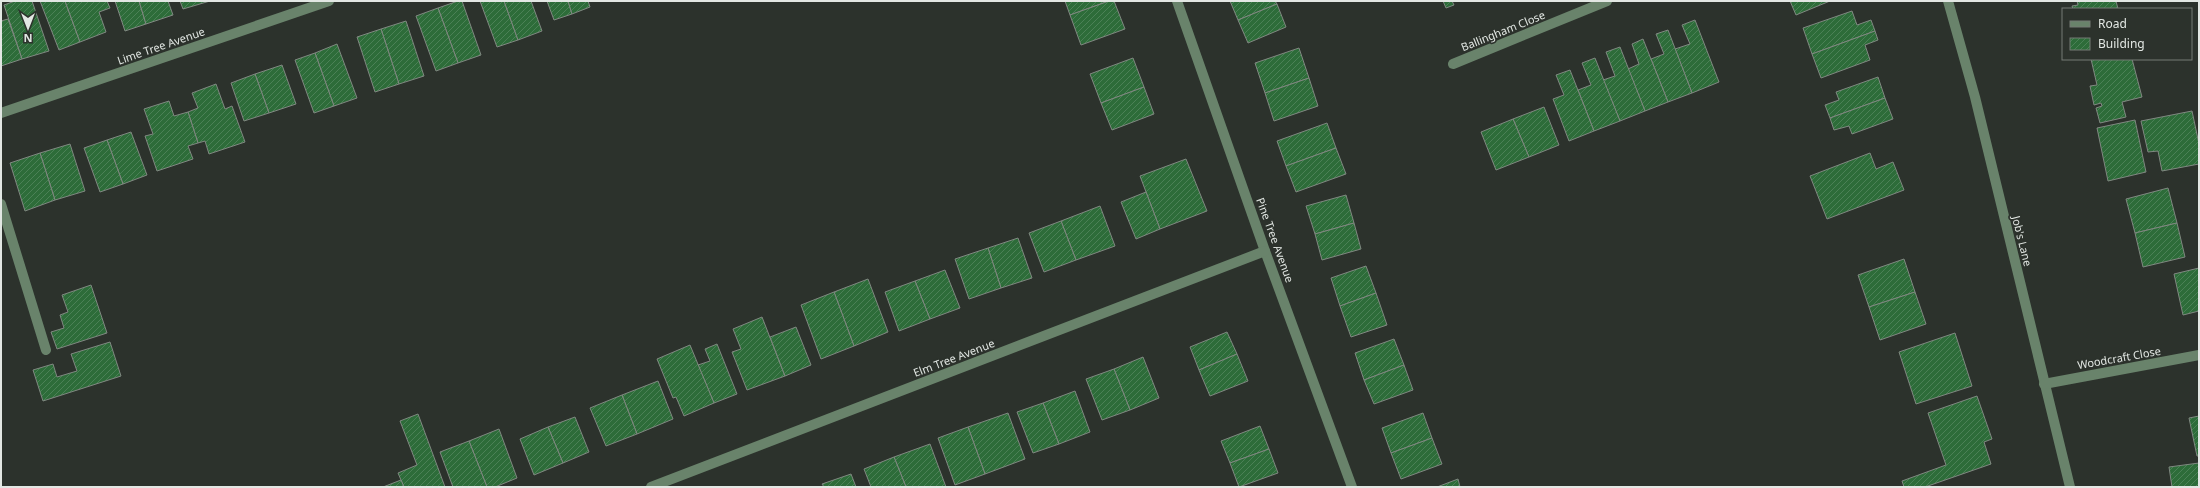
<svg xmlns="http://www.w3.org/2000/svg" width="2200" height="488" viewBox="0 0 2200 488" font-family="'Noto Sans',sans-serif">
<defs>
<pattern id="building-hatch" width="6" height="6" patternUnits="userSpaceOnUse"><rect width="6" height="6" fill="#2d6c39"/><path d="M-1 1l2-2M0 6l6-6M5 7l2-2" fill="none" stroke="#4b8156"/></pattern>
</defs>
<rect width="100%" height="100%" fill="#2c322c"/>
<!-- building -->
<g fill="url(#building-hatch)" stroke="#808881">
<polygon points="15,1 32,1 49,51 22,59 4,5"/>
<polygon points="40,1 65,1 80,42 59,50"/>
<polygon points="65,1 107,1 110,8 99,12 106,32 80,42"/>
<polygon points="115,1 139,1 146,24 125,31"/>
<polygon points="139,1 168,1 173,15 146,24"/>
<polygon points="180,1 210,1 183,9"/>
<polygon points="458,1 462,1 481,55 458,63 438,8"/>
<polygon points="480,1 504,1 518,40 497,47"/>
<polygon points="504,1 531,1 542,31 518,40"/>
<polygon points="547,1 568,1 572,14 554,20"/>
<polygon points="568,1 588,1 590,7 572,14"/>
<polygon points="1065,1 1109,1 1070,15"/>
<polygon points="1109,1 1114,1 1125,29 1081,45 1070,15"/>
<polygon points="1230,1 1275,1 1277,4 1238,20"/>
<polygon points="1443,1 1452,1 1454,5 1446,8"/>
<polygon points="1790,1 1830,1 1796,15"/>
<polygon points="2077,1 2116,1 2118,9 2073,9 2072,6 2078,5"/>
<polygon points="1277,4 1286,27 1248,43 1238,20"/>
<polygon points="438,8 458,63 436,71 416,16"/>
<polygon points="1852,11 1857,25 1871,20 1875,31 1812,54 1803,28"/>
<polygon points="8,19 22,59 1,66 1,21"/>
<polygon points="1695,20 1719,82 1692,93 1675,49 1690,44 1682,25"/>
<polygon points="406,21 424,76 399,84 381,29"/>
<polygon points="381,29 399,84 375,92 357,37"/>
<polygon points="1668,30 1692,93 1668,102 1651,59 1664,54 1656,34"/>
<polygon points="1875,31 1878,40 1865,45 1870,60 1821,78 1812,54"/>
<polygon points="1643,39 1668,102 1645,111 1628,69 1639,64 1632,44"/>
<polygon points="337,44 357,98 334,106 315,53"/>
<polygon points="1620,47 1645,111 1620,121 1603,80 1615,76 1606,52"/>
<polygon points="1299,48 1309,78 1265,93 1255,63"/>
<polygon points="315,53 334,106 314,113 295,60"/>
<polygon points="1133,58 1144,87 1101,103 1090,74"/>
<polygon points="1595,58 1620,121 1594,131 1578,90 1591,85 1582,63"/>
<polygon points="2091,59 2132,59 2142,97 2122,102 2126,117 2100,123 2096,108 2102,106 2101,103 2094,105 2090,86 2097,85"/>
<polygon points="282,65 296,104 269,113 255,74"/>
<polygon points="1570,70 1594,131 1569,141 1553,99 1564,95 1556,75"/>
<polygon points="255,74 269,113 244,121 231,83"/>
<polygon points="1878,77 1885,98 1830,118 1825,105 1839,100 1836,92"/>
<polygon points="1309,78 1318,106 1274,121 1265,93"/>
<polygon points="216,84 225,109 232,106 245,142 209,154 205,141 198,143 188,112 198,108 192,93"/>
<polygon points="1144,87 1154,114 1112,130 1101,103"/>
<polygon points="1885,98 1893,119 1852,134 1849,126 1834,130 1830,118"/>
<polygon points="169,101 174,116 188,112 198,143 188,146 193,159 157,171 145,136 153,134 144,109"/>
<polygon points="1544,107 1559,145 1529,157 1513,119"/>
<polygon points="2192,111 2199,144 2199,164 2162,171 2158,151 2148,152 2141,121"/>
<polygon points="1513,119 1529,157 1496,170 1481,132"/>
<polygon points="2135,120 2146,172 2108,181 2097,128"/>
<polygon points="1327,123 1336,148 1286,166 1277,141"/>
<polygon points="131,132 147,175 123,184 107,140"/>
<polygon points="107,140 123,184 100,192 84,148"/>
<polygon points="70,144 85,191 55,200 40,153"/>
<polygon points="1336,148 1346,174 1296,192 1286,166"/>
<polygon points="40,153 55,200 25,211 10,163"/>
<polygon points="1870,153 1876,169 1893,162 1904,190 1827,219 1810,176"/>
<polygon points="1186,159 1207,211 1160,229 1140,176"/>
<polygon points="2168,188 2177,223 2135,233 2126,199"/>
<polygon points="1146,192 1160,229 1136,239 1121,202"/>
<polygon points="1346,195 1354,223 1315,234 1306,206"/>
<polygon points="1100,206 1115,246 1076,260 1061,221"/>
<polygon points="1061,221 1076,260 1044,272 1029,233"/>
<polygon points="1354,223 1361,249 1322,260 1315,234"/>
<polygon points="2177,223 2185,257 2143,267 2135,233"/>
<polygon points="1018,238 1032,278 1001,288 988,248"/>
<polygon points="988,248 1001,288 969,299 955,259"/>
<polygon points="1904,259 1915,292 1869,307 1858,275"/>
<polygon points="1366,266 1376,293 1340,306 1331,278"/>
<polygon points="2199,268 2199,311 2183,315 2174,274"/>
<polygon points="945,270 960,308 930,319 915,281"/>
<polygon points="868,279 888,332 854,346 834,292"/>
<polygon points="915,281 930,319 899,331 885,292"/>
<polygon points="91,285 107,333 57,349 51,332 64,328 60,315 68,312 62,295"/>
<polygon points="834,292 854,346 821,359 801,305"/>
<polygon points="1915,292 1926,324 1880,340 1869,307"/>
<polygon points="1376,293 1387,325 1351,337 1340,306"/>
<polygon points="762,317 785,376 747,390 732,352 741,349 733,329"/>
<polygon points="796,327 811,365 785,376 770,337"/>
<polygon points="1227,332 1237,354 1199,370 1190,347"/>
<polygon points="1955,333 1972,386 1916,404 1899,352"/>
<polygon points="1394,339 1404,365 1364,380 1355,353"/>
<polygon points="110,342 121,376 43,401 33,370 53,364 57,377 77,371 71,354"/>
<polygon points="717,344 737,394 714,403 698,365 710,361 705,349"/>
<polygon points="690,345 714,403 684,416 676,397 673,398 657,359"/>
<polygon points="1237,354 1248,381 1210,396 1199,370"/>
<polygon points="1143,357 1159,398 1130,410 1114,369"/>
<polygon points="1404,365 1413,390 1374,404 1364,380"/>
<polygon points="1114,369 1130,410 1102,420 1086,379"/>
<polygon points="658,381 673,419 637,434 622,395"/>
<polygon points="1075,391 1090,432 1059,444 1043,403"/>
<polygon points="622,395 637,434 606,446 590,408"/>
<polygon points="1977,396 1992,439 1984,442 1991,464 1925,487 1904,487 1902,481 1946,465 1928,413"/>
<polygon points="1043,403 1059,444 1033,453 1017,412"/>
<polygon points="1008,413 1025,459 985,474 968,427"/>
<polygon points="1423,413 1432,438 1391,453 1382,428"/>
<polygon points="418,414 445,487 404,487 398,473 417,465 400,421"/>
<polygon points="2199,416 2199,456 2197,456 2189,418"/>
<polygon points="575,417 589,452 563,463 548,427"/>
<polygon points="1260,426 1269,449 1230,463 1221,441"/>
<polygon points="548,427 563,463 534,475 520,439"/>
<polygon points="968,427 985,474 955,485 938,438"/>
<polygon points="499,429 517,478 495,487 487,487 469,441"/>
<polygon points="1432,438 1442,464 1401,479 1391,453"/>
<polygon points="469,441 487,487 453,487 440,452"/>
<polygon points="930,444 946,487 906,487 894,457"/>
<polygon points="1269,449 1278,473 1239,487 1230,463"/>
<polygon points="894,457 906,487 871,487 864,469"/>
<polygon points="2199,463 2199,487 2172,487 2169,467"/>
<polygon points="851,474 856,487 824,487 822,484"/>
<polygon points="1458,479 1460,487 1437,487"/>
<polygon points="401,480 404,487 383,487"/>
</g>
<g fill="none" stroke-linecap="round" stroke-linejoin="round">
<!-- minor -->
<g stroke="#69836b" stroke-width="10">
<polyline points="1177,1 1265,251 1352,487"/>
<polyline points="1948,1 1975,97 2070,487"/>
<polyline points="1453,64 1607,1"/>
<polyline points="1,113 329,1"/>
<polyline points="1,204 46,350"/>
<polyline points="2044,384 2199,355"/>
<polyline points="651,487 1265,251"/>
</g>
</g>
<g text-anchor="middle" stroke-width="3.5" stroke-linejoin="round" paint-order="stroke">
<!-- street labels -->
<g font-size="11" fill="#e2e7e3" stroke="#2c322c">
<text transform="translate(1503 31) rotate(-22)" y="4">Ballingham Close</text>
<text transform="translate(161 46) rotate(-19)" y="4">Lime Tree Avenue</text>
<text transform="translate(1275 240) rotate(70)" y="4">Pine Tree Avenue</text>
<text transform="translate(2022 241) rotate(76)" y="4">Job's Lane</text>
<text transform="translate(954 358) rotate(-21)" y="4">Elm Tree Avenue</text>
<text transform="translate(2119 358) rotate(-10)" y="4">Woodcraft Close</text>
</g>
</g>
<!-- border -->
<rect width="2200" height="488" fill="none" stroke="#e2e7e3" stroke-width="4"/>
<!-- legend -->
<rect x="2062" y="8" width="130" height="52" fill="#2c322c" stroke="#757a75"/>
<rect x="2070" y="21" width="20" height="6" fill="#69836b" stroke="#757a75"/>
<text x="2098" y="28" font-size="12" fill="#e2e7e3">Road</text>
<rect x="2070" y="38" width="20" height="12" fill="url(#building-hatch)" stroke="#757a75"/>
<text x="2098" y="48" font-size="12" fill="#e2e7e3">Building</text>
<!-- north arrow -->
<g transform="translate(28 28) rotate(180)" stroke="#2c322c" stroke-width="3" paint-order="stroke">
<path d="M0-3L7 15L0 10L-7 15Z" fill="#e2e7e3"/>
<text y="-6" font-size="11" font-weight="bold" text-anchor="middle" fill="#e2e7e3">N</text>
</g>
</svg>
